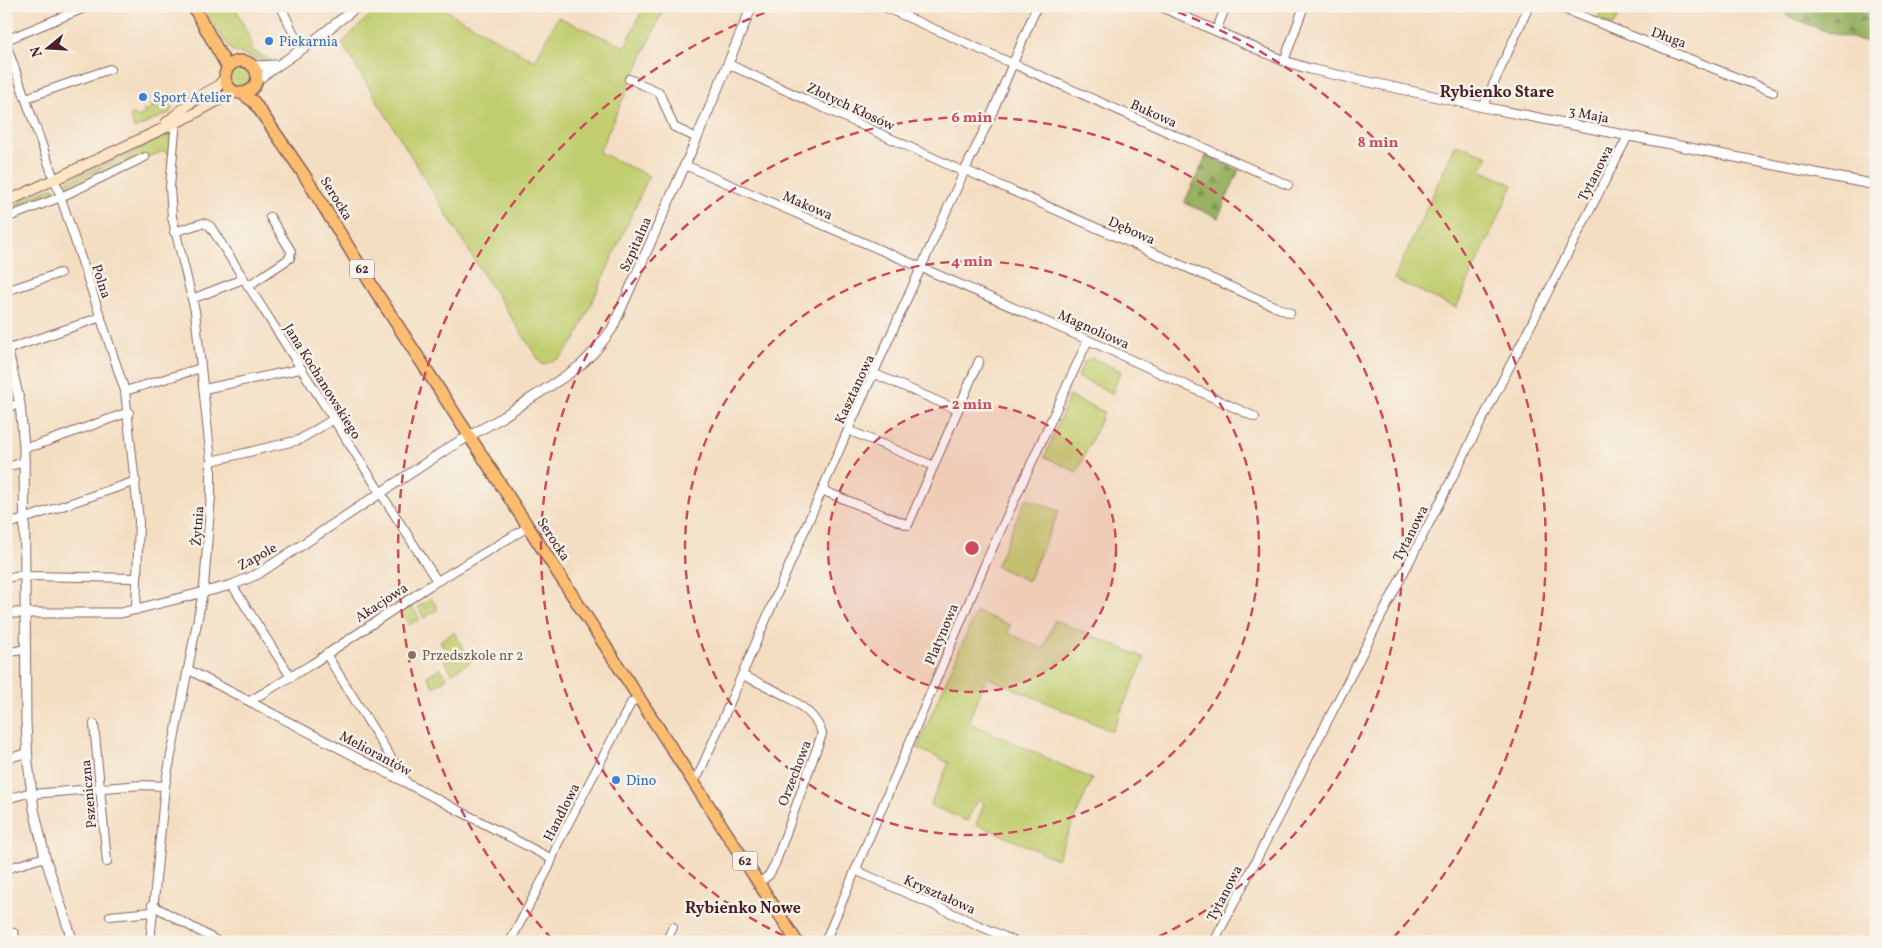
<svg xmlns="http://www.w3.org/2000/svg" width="1882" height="948" viewBox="0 0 1882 948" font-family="Vollkorn,serif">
<defs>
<pattern id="forest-firs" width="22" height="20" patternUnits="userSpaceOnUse" patternTransform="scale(1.25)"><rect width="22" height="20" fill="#98b162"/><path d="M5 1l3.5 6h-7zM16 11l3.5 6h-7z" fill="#7e8f51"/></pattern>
<pattern id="park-tufts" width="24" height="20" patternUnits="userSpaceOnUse" patternTransform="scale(1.25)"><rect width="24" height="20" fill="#c1ce70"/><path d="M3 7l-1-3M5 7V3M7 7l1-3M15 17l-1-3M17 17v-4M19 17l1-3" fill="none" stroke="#a7b061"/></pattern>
</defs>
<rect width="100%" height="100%" fill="#f7f3e8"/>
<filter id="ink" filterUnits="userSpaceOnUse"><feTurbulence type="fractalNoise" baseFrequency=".02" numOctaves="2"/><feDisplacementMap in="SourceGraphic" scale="10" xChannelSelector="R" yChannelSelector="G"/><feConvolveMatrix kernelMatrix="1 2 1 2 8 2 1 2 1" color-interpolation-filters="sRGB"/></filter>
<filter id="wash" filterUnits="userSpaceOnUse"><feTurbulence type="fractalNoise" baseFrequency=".0096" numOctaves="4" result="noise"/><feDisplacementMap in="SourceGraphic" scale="20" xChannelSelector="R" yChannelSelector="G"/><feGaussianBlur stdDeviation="1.12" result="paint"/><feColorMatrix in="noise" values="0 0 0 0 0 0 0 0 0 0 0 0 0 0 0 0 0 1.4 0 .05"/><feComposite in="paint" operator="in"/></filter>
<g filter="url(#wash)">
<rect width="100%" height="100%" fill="#f4dec2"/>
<!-- grass -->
<g fill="#c1ce70" stroke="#86764e">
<polygon points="201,6 235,6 253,46 250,48 251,50 271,60 266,62 232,51"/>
<polygon points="379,6 438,6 535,61 558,17 625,47 644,6 665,6 599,152 649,176 575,340 560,358 542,365 480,269 342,43"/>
<polygon points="1603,6 1623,6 1613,26 1597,21"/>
<circle cx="241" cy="77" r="12"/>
<polygon points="166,98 172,108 169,113 134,129 130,115 134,113 137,118 145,113 143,110 146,112 152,108 151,104 153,107 158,104 157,100 160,103"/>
<path d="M169,129l3,2 -112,55c2,-8 94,-52 109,-57z"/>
<polygon points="167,134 173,135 171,155 164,151 129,164 130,154"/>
<polygon points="1456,144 1488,156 1481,170 1513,185 1456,308 1394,279"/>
<polygon points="127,155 127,165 65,192 62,191 60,188"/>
<polygon points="50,187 55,188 6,209 6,204"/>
<polygon points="55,189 56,197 6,215 6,210"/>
<polygon points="1092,358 1121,371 1112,393 1078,377 1084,362"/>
<polygon points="1069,396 1104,412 1077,472 1045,457"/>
<polygon points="1026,498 1059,511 1028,581 996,566"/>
<polygon points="976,612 1010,625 1008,633 1043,649 1055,620 1145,658 1112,731 987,677 968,722 1092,779 1057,859 976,824 984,804 977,799 967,821 930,805 949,763 917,748"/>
<polygon points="440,668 447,678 434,687 427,676"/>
</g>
<!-- forest -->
<g fill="url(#forest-firs)" stroke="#716846">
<polygon points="1781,6 1876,6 1876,44 1830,33 1787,16"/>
<polygon points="1206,156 1239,170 1218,218 1184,203"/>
</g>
<!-- park -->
<g fill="url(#park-tufts)" stroke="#86764e">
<polygon points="431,598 438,609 424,618 418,607"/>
<polygon points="411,605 420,619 409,625 400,612"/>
<polygon points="454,632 471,661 452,673 444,659 449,656 440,641"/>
</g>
</g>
<g filter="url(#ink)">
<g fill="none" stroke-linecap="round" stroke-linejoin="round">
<!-- minor casing -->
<g stroke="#866260" stroke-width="10">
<g id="minor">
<polyline points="281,6 301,50"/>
<polyline points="882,6 1288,185"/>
<polyline points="1556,6 1773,92"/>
<polyline points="1216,31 1226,6"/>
<polyline points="6,40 89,6"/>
<polyline points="6,44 53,176"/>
<polyline points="1284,61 1304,6"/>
<polyline points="728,64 964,172"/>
<polyline points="629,79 659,92 674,127 697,138"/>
<polyline points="26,98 110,69"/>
<polyline points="1483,107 1529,6"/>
<polyline points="685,165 1088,340 1255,417"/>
<polyline points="965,170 1290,313"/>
<polyline points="55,180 125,391 139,521 136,610"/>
<polyline points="6,218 61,197 145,157"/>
<polyline points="174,232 203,223 210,226 437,581"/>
<polyline points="248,286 290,258 291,251 270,217"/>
<polyline points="6,291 60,273"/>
<polyline points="192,299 243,279"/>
<polyline points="6,350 101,317"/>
<polyline points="875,374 958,410 979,361"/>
<polyline points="204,389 300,369"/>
<polyline points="125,391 201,368"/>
<polyline points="6,407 20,404"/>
<polyline points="848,430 934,466"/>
<polyline points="24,447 37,445 129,412"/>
<polyline points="211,461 299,440 332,420"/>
<polyline points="6,467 25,462"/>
<polyline points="824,491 908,525 958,410"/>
<polyline points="6,525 136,481"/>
<polyline points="26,576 136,578"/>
<polyline points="6,578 26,574"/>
<polyline points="232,585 291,677"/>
<polyline points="6,653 26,649"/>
<polyline points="326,654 407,783"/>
<polyline points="189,670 552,859"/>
<path d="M743,676c24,10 72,29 79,58l-47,130 -6,11 -10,8"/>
<polyline points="250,701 312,664 429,586 528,527"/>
<polyline points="94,724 107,862"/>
<polyline points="6,759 27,753"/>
<polyline points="693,780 699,774 848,430 964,172 990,118 1037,6"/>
<polyline points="32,794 141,785 165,786"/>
<polyline points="6,799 32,792"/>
<polyline points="6,869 45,857"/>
<polyline points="855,870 1016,942"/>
<polyline points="152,905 219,942"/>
<polyline points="110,916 152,912"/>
<polyline points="6,935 14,933 16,942"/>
<polyline points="150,942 165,786 204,587 211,495 211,461 195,311 172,217 170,187 176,120"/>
<polyline points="510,942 549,867 557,845 631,703 639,697"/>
<polyline points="666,942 673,927"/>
<polyline points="825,942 986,562 1088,340"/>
<polyline points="1214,942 1628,136"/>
</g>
</g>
<!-- tertiary casing -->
<g stroke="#866260" stroke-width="11">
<g id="tertiary">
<polyline points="1160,6 1284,61 1310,69 1483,107 1876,185"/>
<polyline points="253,66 276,65"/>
<polyline points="257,80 312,42 358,6"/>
<polyline points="6,343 20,404 24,447 26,723 28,763 34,809 45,857 73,942"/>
<polyline points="6,613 121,613 232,585 258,574 450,447 496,421 564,377 581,365 596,350 612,329 697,138 752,6"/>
</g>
</g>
<!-- secondary casing -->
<g stroke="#866260" stroke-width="12">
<g id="secondary">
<polyline points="166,123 196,98 217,87 225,78"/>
<polyline points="6,202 190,116 233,92"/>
</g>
</g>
<!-- primary casing -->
<g stroke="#866260" stroke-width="14">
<g id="primary">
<polyline points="193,6 228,68"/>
<circle cx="241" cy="77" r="16"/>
<polyline points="243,94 254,102 303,173 376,292 797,942"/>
</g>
</g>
<!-- minor -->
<use href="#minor" stroke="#fff" stroke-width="8"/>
<!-- tertiary -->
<use href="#tertiary" stroke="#fff" stroke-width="9"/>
<!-- secondary -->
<use href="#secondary" stroke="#fee5c5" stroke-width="10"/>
<!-- primary -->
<use href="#primary" stroke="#fcbd6f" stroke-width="11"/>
<!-- rail -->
<polyline stroke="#4a1f2b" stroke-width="2" stroke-dasharray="8 4" stroke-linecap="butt" points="6,13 21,6"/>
</g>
</g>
<!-- distance rings -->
<circle cx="972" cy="548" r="144" fill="#d1495b" fill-opacity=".12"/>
<g fill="none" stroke="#d1495b" stroke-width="2.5" stroke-dasharray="9 6">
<circle cx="972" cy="548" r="144"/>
<circle cx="972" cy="548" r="287"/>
<path d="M797 942A431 431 0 1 1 1147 942"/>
<path d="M552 939A574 574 0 0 1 780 7M1164 7A574 574 0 0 1 1392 939"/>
</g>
<!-- markers -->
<g fill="#3f7fe0" stroke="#f7f3e8" stroke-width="2">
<circle cx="269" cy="41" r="5"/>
<circle cx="143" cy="97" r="5"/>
<circle cx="616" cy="780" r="5"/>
</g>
<circle fill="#8d6e63" stroke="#f7f3e8" stroke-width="2" cx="412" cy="655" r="5"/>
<g text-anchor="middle" stroke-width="5" stroke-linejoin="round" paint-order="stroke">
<!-- shield labels -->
<g fill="#f7f3e8" stroke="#7e5f64" stroke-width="1">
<rect x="349.5" y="259.5" width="25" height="19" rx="4"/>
<rect x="732.5" y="851.5" width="25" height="19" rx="4"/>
</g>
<g font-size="12" font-weight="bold" fill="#4a1f2b">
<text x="362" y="273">62</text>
<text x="745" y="865">62</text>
</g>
<!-- street labels -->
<g font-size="14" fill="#4a1f2b" stroke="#f7f3e8">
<text transform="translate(1669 37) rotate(20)" y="5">Długa</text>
<text transform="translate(851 106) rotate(25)" y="5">Złotych Kłosów</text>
<text transform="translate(1154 113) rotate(24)" y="5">Bukowa</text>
<text transform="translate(1589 114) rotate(11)" y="5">3 Maja</text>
<text transform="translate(1595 173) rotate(-63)" y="5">Tytanowa</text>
<text transform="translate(337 198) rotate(58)" y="5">Serocka</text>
<text transform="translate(808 205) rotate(23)" y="5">Makowa</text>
<text transform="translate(1132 230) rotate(24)" y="5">Dębowa</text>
<text transform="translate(635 244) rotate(-66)" y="5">Szpitalna</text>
<text transform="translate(102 281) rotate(72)" y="5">Polna</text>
<text transform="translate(1094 329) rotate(24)" y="5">Magnoliowa</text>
<text transform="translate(323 381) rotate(58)" y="5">Jana Kochanowskiego</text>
<text transform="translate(854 389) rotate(-65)" y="5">Kasztanowa</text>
<text transform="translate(197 526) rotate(-86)" y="5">Żytnia</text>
<text transform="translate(1410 533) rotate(-63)" y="5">Tytanowa</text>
<text transform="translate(554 539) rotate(57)" y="5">Serocka</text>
<text transform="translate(257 556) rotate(-29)" y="5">Zapole</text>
<text transform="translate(381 602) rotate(-33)" y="5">Akacjowa</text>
<text transform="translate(941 634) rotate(-67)" y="5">Platynowa</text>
<text transform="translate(376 753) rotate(28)" y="5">Meliorantów</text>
<text transform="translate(794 773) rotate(-69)" y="5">Orzechowa</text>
<text transform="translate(88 794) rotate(-95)" y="5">Pszeniczna</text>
<text transform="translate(561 812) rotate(-63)" y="5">Handlowa</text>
<text transform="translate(1224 893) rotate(-63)" y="5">Tytanowa</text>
<text transform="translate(940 894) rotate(24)" y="5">Kryształowa</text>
</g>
<!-- shop labels -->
<g font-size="14" fill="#366cbe" stroke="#f7f3e8" text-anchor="start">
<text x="279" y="46">Piekarnia</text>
<text x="153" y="102">Sport Atelier</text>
<text x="626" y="785">Dino</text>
</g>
<!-- education labels -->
<g font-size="14" fill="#785e54" stroke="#f7f3e8" text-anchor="start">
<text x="422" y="660">Przedszkole nr 2</text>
</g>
<!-- quarter labels -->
<g font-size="16" font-weight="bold" fill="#4a1f2b" stroke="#f7f3e8">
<text x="1497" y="97">Rybienko Stare</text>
<text x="743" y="913">Rybienko Nowe</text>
</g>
</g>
<circle cx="972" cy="548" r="8" fill="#d1495b" stroke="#f7f3e8" stroke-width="2.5"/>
<g font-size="15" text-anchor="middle" font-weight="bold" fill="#d1495b" stroke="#f7f3e8" stroke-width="5" stroke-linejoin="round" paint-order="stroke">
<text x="972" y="122">6 min</text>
<text x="1378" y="147">8 min</text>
<text x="972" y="266">4 min</text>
<text x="972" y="409">2 min</text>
</g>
<!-- margin -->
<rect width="1882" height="948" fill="none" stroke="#f7f3e8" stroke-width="25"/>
<!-- north arrow -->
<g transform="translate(48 48) rotate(252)" stroke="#f7f3e8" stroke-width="4" paint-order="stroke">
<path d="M0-4L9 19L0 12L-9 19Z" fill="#4a1f2b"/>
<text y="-8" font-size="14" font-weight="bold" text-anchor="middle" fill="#4a1f2b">N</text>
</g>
</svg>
